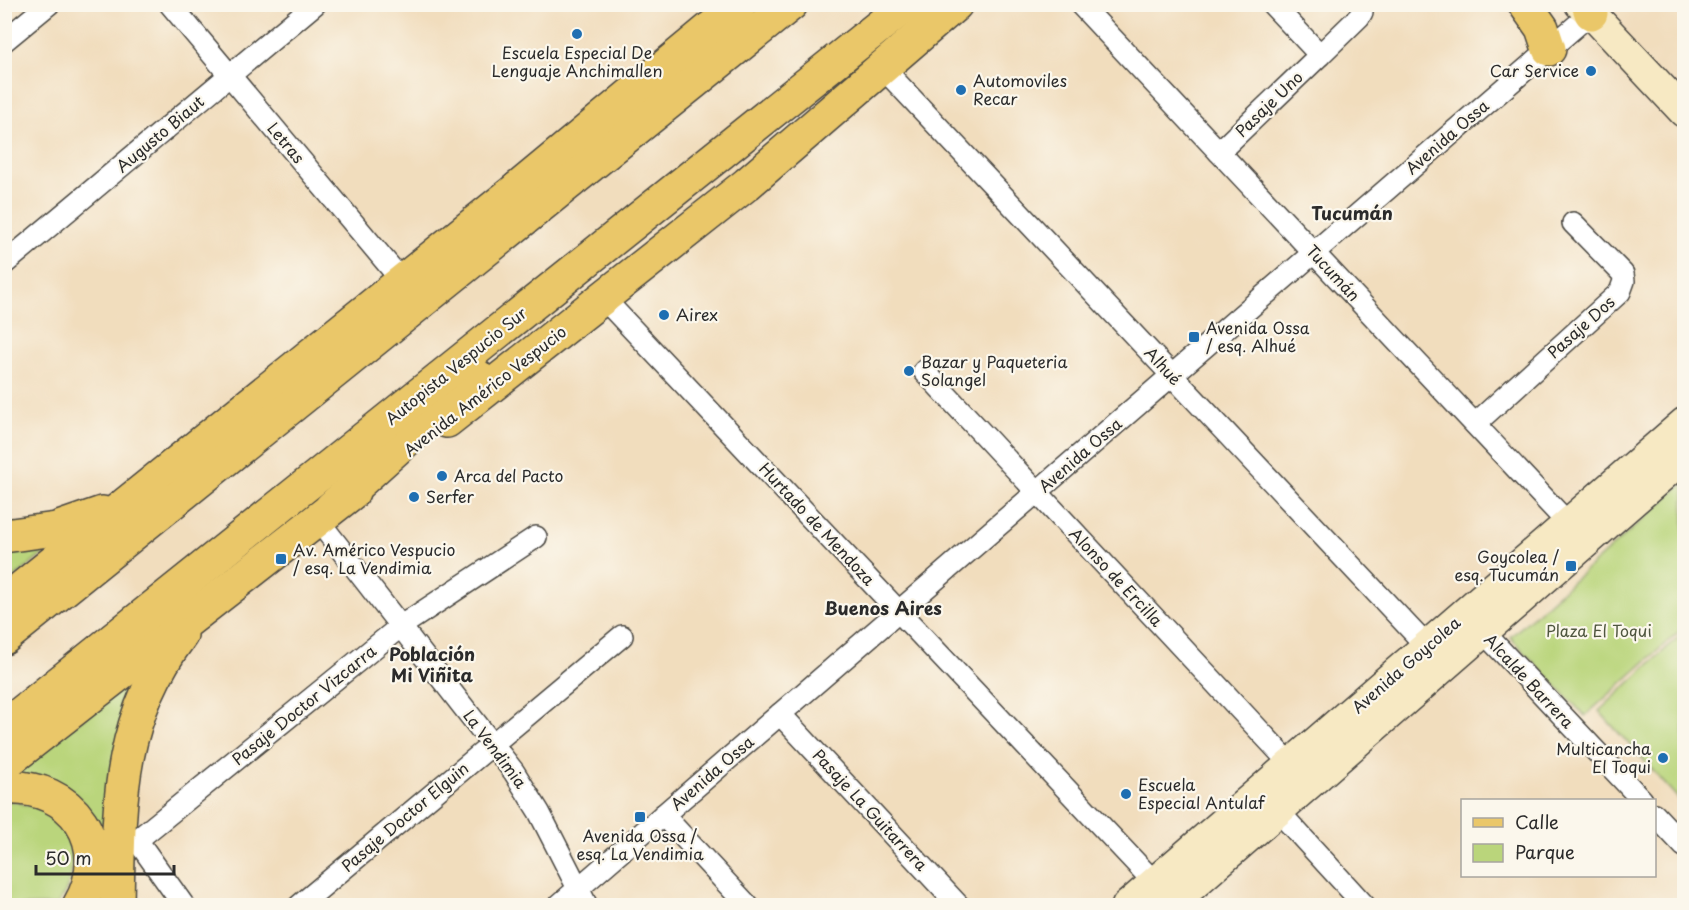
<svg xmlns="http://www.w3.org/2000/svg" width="1689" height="910" viewBox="0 0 1689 910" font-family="'Playpen Sans',sans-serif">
<rect width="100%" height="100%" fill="#fbf7ec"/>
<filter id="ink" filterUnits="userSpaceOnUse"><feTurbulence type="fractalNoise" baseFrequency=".0167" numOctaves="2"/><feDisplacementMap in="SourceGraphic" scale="12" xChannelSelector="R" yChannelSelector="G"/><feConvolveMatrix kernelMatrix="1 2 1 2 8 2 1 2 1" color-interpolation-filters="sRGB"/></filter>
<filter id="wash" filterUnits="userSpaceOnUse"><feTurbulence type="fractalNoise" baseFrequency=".008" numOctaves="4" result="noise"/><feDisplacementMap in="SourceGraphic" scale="24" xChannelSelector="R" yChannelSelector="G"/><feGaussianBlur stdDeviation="1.35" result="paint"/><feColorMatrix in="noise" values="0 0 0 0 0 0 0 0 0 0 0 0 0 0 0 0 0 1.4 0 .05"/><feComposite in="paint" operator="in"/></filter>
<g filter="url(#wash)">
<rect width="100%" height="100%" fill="#f1ddbd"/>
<!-- green -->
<g fill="#bad57b" stroke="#728053" stroke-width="1.5">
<polygon points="1684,483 1684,627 1585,716 1510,637"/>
<polygon points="56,544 5,585 5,550"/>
<polygon points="1684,632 1684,805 1599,711"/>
<polygon points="145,669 109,905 89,905 98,826 7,778"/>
<path d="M4,799c13,4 29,6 41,12 33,17 35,70 11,94l-51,1z"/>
</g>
</g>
<g filter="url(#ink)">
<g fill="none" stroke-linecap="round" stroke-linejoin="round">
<!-- street casing -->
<g stroke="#494641" stroke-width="24">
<g id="street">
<polyline points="170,4 402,281"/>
<polyline points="1080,4 1577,533"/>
<polyline points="1272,4 1320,55 1359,17 1362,12 1362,4"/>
<polyline points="4,41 49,4"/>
<polyline points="882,67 1436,656"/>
<polyline points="1219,152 1320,55"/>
<polyline points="4,264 315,4"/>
<polyline points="603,298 1154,882 1158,894"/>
<polyline points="924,371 1300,774"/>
<polyline points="1475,424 1620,292 1624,281 1623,274 1573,223"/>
<polyline points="317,519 514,772 539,812 587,906"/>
<polyline points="1474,622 1642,800"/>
<polyline points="780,714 959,906"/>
<polyline points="1270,802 1365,906"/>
<polyline points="1654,814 1684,846"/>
<polyline points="663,815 748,906"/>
<polyline points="184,906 137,840 401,626 536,537"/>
<polyline points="299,906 622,636"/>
<polyline points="558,906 1591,13"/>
</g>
</g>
<!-- secondary casing -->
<g stroke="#494641" stroke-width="33">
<g id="secondary">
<polyline points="1580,4 1591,13 1684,112"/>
<polyline points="1127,906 1684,423"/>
<polyline points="1169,906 1684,457"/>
</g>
</g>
<!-- primary casing -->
<g stroke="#494641" stroke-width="36">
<g id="primary">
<polyline points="1525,4 1542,28 1549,49"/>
<polyline points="1588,4 1591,13"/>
<polyline points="447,421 747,184 956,4"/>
<polyline points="4,536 56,529 102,513"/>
<polyline points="4,602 518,188 740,4"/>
<polyline points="4,764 353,492"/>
<path d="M4,788c69,-5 111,57 75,118"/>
<path d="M117,906c2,-102 0,-185 64,-271"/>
</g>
</g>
<!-- highway casing -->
<g stroke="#494641" stroke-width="36">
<g id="highway">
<polyline points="518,188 557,166 589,145"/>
<polyline points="331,508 477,376"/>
<polyline points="4,638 791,4"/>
<polyline points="4,727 907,4"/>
</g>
</g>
<!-- street -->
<use href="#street" stroke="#fff" stroke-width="21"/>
<!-- secondary -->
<use href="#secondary" stroke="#f7e9c3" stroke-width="30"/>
<!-- primary -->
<use href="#primary" stroke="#eac769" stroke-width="33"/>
<!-- highway -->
<use href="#highway" stroke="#eac769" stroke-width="33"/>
</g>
</g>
<!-- markers -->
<g fill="#1f6fb2" stroke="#fbf7ec" stroke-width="2">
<circle cx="577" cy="34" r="6"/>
<circle cx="1591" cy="71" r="6"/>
<circle cx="961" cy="90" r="6"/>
<circle cx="664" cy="315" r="6"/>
<rect x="1188" y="331" width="12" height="12" rx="3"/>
<circle cx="909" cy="371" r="6"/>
<circle cx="442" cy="476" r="6"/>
<circle cx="414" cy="497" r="6"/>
<rect x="275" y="553" width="12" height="12" rx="3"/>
<rect x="1565" y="560" width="12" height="12" rx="3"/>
<circle cx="1663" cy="758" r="6"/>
<circle cx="1126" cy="794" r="6"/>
<rect x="634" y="811" width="12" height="12" rx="3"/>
</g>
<g text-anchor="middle" stroke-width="4.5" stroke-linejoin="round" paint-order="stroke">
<!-- poi labels -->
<g font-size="16" fill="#2b2b2b" stroke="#fbf7ec" text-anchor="start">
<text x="577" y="59" text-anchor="middle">Escuela Especial De<tspan x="577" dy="18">Lenguaje Anchimallen</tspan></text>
<text x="1579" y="77" text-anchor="end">Car Service</text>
<text x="973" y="87">Automoviles<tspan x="973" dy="18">Recar</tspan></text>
<text x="676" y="321">Airex</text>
<text x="1206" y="334">Avenida Ossa<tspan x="1206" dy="18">/ esq. Alhué</tspan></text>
<text x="921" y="368">Bazar y Paqueteria<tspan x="921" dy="18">Solangel</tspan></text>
<text x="454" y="482">Arca del Pacto</text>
<text x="426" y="503">Serfer</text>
<text x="293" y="556">Av. Américo Vespucio<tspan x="293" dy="18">/ esq. La Vendimia</tspan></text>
<text x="1559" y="563" text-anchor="end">Goycolea /<tspan x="1559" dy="18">esq. Tucumán</tspan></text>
<text x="1651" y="755" text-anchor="end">Multicancha<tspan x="1651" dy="18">El Toqui</tspan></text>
<text x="1138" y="791">Escuela<tspan x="1138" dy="18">Especial Antulaf</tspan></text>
<text x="640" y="842" text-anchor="middle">Avenida Ossa /<tspan x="640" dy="18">esq. La Vendimia</tspan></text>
</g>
<!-- street labels -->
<g font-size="16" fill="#2b2b2b" stroke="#fbf7ec">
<text transform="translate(1269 104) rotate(-44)" y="6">Pasaje Uno</text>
<text transform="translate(160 134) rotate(-40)" y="6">Augusto Biaut</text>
<text transform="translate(1447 137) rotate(-41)" y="6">Avenida Ossa</text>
<text transform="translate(286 143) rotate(50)" y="6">Letras</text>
<text transform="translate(1333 273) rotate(47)" y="6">Tucumán</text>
<text transform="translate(1581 327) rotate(-42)" y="6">Pasaje Dos</text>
<text transform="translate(456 366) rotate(-39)" y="6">Autopista Vespucio Sur</text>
<text transform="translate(1163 366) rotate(47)" y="6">Alhué</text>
<text transform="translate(485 391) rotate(-38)" y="6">Avenida Américo Vespucio</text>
<text transform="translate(1080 455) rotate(-41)" y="6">Avenida Ossa</text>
<text transform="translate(817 524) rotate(47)" y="6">Hurtado de Mendoza</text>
<text transform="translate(1116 577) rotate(47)" y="6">Alonso de Ercilla</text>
<text transform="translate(1406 665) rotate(-41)" y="6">Avenida Goycolea</text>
<text transform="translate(1529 681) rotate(47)" y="6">Alcalde Barrera</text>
<text transform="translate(304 705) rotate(-39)" y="6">Pasaje Doctor Vizcarra</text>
<text transform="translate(495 749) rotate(53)" y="6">La Vendimia</text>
<text transform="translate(712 773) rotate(-41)" y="6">Avenida Ossa</text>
<text transform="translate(870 810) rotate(47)" y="6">Pasaje La Guitarrera</text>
<text transform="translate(405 817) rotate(-40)" y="6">Pasaje Doctor Elguin</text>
</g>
<!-- park labels -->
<g font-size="16" fill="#4f563f" stroke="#fbf7ec">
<text x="1599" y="637">Plaza El Toqui</text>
</g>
<!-- neighbourhood labels -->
<g font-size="18" font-weight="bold" fill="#2b2b2b" stroke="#fbf7ec">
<text x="1352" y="220">Tucumán</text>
<text x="883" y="615">Buenos Aires</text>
<text x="432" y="661">Población<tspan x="432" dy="21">Mi Viñita</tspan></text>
</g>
</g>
<!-- margin -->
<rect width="1689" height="910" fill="none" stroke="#fbf7ec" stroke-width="24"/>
<!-- legend -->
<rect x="1461" y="799" width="195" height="78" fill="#fbf7ec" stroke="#a8a59f" stroke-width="1.5"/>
<rect x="1473" y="818" width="30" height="9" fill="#eac769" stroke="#a8a59f" stroke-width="1.5"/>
<text x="1515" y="829" font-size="18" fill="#2b2b2b">Calle</text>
<rect x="1473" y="844" width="30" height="18" fill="#bad57b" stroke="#a8a59f" stroke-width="1.5"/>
<text x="1515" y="859" font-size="18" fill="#2b2b2b">Parque</text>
<!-- scale -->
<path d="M36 865v9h138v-9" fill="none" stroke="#2b2b2b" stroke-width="3"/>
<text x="45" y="865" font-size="18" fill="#2b2b2b" stroke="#fbf7ec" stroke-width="4.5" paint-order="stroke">50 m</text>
</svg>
